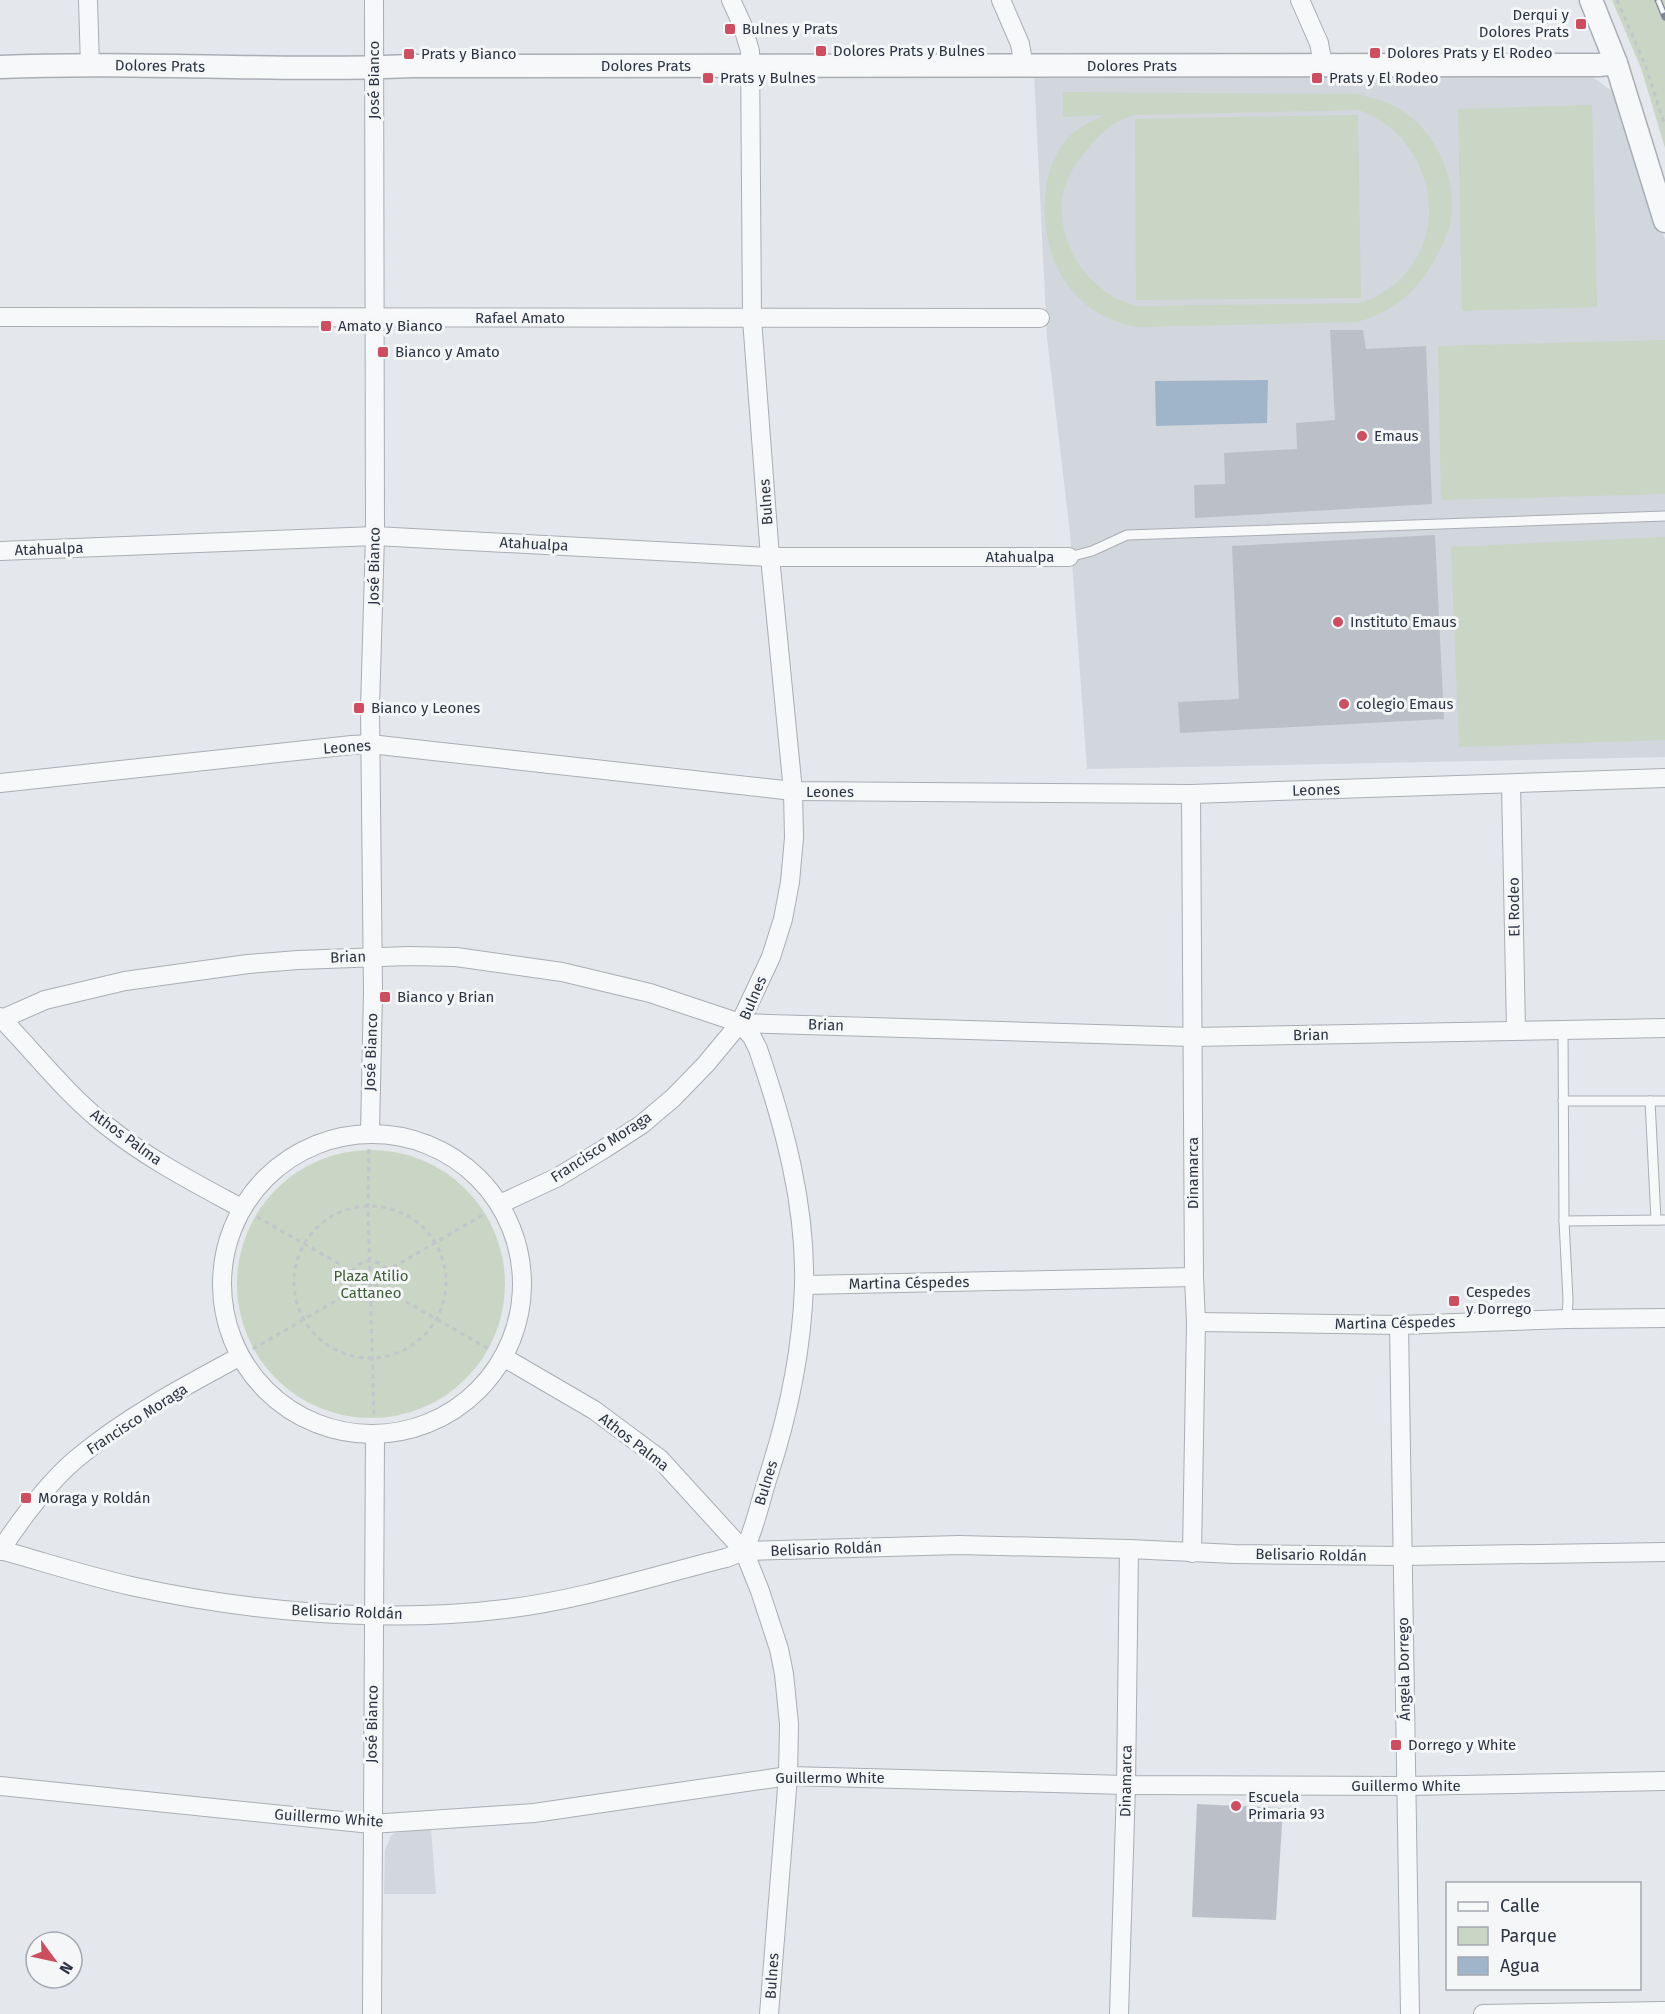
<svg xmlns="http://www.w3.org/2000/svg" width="1665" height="2014" viewBox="0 0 1665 2014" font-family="'Fira Sans',sans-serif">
<rect width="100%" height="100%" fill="#e4e7eb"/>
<!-- built -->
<g fill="#d2d6dd">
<polygon points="1034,72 1587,73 1622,98 1665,240 1665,757 1087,769 1070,533 1047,338"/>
<polygon points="431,1828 436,1894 384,1894 385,1850 391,1836 395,1833"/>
</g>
<!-- green -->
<g fill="#c9d5c5" fill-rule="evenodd">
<polygon points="1612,0 1665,0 1665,148 1641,68"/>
<path d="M1063,92l295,2c19,5 39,11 54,24 28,24 45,66 39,102 -3,16 -12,32 -20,46 -17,28 -43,49 -75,56l-219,5c-59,-11 -90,-56 -92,-114 -1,-26 4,-52 21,-73 10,-12 25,-18 38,-25l-41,2zM1359,110c68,24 96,115 41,169 -11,11 -24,18 -38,24l-225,3c-46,-11 -80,-59 -75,-108 3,-20 15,-37 28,-52 12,-14 26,-26 44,-31z"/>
<polygon points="1592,105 1597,307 1462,311 1458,109"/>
<polygon points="1358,115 1361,298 1136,300 1135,119"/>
<polygon points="1665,340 1665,494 1441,500 1438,346"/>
<polygon points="1665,537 1665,740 1459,747 1451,547"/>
<circle cx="371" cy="1284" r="134"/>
</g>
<!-- water -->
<polygon fill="#a0b4ca" points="1268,380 1267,423 1156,426 1155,381"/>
<!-- building -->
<g fill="#bbc0c8">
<polygon points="1330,330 1363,330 1366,349 1426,346 1432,504 1195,518 1194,485 1225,484 1224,453 1297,449 1296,423 1335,420"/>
<polygon points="1435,535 1444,719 1180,733 1178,702 1239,699 1232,546"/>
<polygon points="1197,1804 1283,1808 1276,1920 1192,1917"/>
</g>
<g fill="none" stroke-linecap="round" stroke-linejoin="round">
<!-- service casing -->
<g stroke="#a9aeb5" stroke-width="11">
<g id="service">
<polyline points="1069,557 1092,551 1127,535 1665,516"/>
<polyline points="1563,1031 1564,1221 1568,1299 1567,1319"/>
<polyline points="1563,1101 1665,1101"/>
<polyline points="1650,1101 1656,1220"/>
<polyline points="1564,1221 1665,1220"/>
</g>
</g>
<!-- minor casing -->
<g stroke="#a9aeb5" stroke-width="20">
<g id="minor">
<polyline points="88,0 90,66"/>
<polyline points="1001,0 1020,44 1024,67"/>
<polyline points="1300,0 1319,43 1323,65"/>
<polyline points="0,317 1040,318"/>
<polyline points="0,551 375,536 770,557 1069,557"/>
<polyline points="0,783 352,745 370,744 793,791 1191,794 1665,778"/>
<polyline points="1511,784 1516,1030"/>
<polyline points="1191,794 1194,1277 1196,1322 1192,1553"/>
<path d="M0,1017c35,36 67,78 107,109 41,33 88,57 134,82"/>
<polyline points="2,1019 45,1000 125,981 248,964 298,960 409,956 456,957 562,972 650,993 740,1023 1193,1037 1665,1028"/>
<path d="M740,1023l12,14 6,12c26,76 48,155 46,236 -2,65 -16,131 -36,192 -8,25 -13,51 -24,74"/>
<polyline points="370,1132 373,993 370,708 375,536 374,0"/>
<circle cx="372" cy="1284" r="150"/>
<polyline points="500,1204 558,1177 604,1149 641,1125 673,1098 706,1064 740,1023 771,957 783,919 790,882 794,838 793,791 770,557 752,319 750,51 742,24 731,0"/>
<polyline points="804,1285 1194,1277"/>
<polyline points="1196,1322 1399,1325 1567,1319 1665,1318"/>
<polyline points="1399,1325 1410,2014"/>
<polyline points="503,1357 594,1410 660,1459 744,1551 760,1591 779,1649 784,1674 789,1724 788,1776 769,2014"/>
<path d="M0,1550c44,12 87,26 131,36 118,26 254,38 374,23 75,-9 148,-33 221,-51l18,-7 215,-6 170,4 105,5 168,2 263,-4"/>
<path d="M0,1551c21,-32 46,-66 76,-92 49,-41 107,-72 163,-102"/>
<polyline points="0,1786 371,1824 534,1813 788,1776 1126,1785 1407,1786 1665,1781"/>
<polyline points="372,2014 375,1435"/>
<polyline points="1119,2014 1126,1785 1129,1549"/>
<polyline points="1483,2014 1665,2011"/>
</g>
</g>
<!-- tertiary casing -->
<g stroke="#a9aeb5" stroke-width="25">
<g id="tertiary">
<polyline points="1591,0 1616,63 1665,221"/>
<path d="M0,67c138,-6 275,5 413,-1l1186,-1 17,-2"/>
</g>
</g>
<!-- path -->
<g stroke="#c2c5ca" stroke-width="3" stroke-dasharray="4.5 4.5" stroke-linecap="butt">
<polyline points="1617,0 1646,67 1665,126"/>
<polyline points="369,1149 368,1206 374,1418"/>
<circle cx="370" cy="1282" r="76"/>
<polyline points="257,1217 489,1349"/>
<circle cx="370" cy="1281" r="20"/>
<polyline points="253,1349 486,1213"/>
</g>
<!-- service -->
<use href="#service" stroke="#f7f8f9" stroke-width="9"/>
<!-- minor -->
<use href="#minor" stroke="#f7f8f9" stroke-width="18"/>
<!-- tertiary -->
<use href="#tertiary" stroke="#f7f8f9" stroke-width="22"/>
<!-- rail casing -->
<g stroke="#7e8695" stroke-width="7">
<polyline id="rail" points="1658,0 1665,17"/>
</g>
<!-- rail -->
<use href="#rail" stroke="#f4f6f8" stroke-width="4.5" stroke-dasharray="14" stroke-linecap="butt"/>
</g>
<!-- markers -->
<g fill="#cb4e61" stroke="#f4f6f8" stroke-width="2">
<rect x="1575" y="18" width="12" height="12" rx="3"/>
<rect x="724" y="23" width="12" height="12" rx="3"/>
<rect x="815" y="45" width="12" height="12" rx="3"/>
<rect x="1369" y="47" width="12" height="12" rx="3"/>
<rect x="403" y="48" width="12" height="12" rx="3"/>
<rect x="702" y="72" width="12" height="12" rx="3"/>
<rect x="1311" y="72" width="12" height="12" rx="3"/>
<rect x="320" y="320" width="12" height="12" rx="3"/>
<rect x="377" y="346" width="12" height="12" rx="3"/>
<circle cx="1362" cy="436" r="6"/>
<circle cx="1338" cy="622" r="6"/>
<circle cx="1344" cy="704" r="6"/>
<rect x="353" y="702" width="12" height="12" rx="3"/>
<rect x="379" y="991" width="12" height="12" rx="3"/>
<rect x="1448" y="1295" width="12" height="12" rx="3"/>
<rect x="20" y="1492" width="12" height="12" rx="3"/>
<rect x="1390" y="1739" width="12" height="12" rx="3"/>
<circle cx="1236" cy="1806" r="6"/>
</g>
<g text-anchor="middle" stroke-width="6" stroke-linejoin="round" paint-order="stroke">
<!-- poi labels -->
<g font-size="15" fill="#2c3443" stroke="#f4f6f8" text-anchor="start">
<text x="1569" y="20" text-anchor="end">Derqui y<tspan x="1569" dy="17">Dolores Prats</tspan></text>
<text x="742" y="34">Bulnes y Prats</text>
<text x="833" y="56">Dolores Prats y Bulnes</text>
<text x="1387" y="58">Dolores Prats y El Rodeo</text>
<text x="421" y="59">Prats y Bianco</text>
<text x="720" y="83">Prats y Bulnes</text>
<text x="1329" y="83">Prats y El Rodeo</text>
<text x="338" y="331">Amato y Bianco</text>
<text x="395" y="357">Bianco y Amato</text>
<text x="1374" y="441">Emaus</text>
<text x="1350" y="627">Instituto Emaus</text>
<text x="1356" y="709">colegio Emaus</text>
<text x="371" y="713">Bianco y Leones</text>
<text x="397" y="1002">Bianco y Brian</text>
<text x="1466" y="1297">Cespedes<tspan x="1466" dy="17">y Dorrego</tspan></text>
<text x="38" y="1503">Moraga y Roldán</text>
<text x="1408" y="1750">Dorrego y White</text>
<text x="1248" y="1802">Escuela<tspan x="1248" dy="17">Primaria 93</tspan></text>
</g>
<!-- street labels -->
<g font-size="15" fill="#2c3443" stroke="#f4f6f8">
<text transform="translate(160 66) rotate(1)" y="5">Dolores Prats</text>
<text x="646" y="71">Dolores Prats</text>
<text x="1132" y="71">Dolores Prats</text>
<text transform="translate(374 80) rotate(-90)" y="5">José Bianco</text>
<text x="520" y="323">Rafael Amato</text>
<text transform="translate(766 502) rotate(-94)" y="5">Bulnes</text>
<text transform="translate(534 544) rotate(3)" y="5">Atahualpa</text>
<text transform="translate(49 549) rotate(-2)" y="5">Atahualpa</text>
<text x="1020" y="562">Atahualpa</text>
<text transform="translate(374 566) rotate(-89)" y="5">José Bianco</text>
<text transform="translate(347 747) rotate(-4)" y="5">Leones</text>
<text transform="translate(1316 790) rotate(-2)" y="5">Leones</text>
<text x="830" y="797">Leones</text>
<text transform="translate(1514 907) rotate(-91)" y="5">El Rodeo</text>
<text transform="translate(348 957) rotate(-2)" y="5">Brian</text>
<text transform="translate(753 998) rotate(-67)" y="5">Bulnes</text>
<text transform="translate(826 1025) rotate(2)" y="5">Brian</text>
<text transform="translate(1311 1035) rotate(-1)" y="5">Brian</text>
<text transform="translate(371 1052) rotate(-88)" y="5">José Bianco</text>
<text transform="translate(126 1137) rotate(36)" y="5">Athos Palma</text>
<text transform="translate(601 1147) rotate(-33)" y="5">Francisco Moraga</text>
<text transform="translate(1193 1173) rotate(-90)" y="5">Dinamarca</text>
<text transform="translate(909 1283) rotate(-1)" y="5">Martina Céspedes</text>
<text transform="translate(1395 1323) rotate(-1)" y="5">Martina Céspedes</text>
<text transform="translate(137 1419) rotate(-33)" y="5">Francisco Moraga</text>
<text transform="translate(634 1442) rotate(38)" y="5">Athos Palma</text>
<text transform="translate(766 1483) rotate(-73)" y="5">Bulnes</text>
<text transform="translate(826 1549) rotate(-2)" y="5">Belisario Roldán</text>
<text transform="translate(1311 1555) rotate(1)" y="5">Belisario Roldán</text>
<text transform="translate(347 1612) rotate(2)" y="5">Belisario Roldán</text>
<text transform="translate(1404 1669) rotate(-91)" y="5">Ángela Dorrego</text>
<text transform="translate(372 1724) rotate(-89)" y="5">José Bianco</text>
<text x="830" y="1783">Guillermo White</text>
<text transform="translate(1126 1781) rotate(-89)" y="5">Dinamarca</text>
<text x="1406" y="1791">Guillermo White</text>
<text transform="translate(329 1818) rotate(4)" y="5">Guillermo White</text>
<text transform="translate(772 1976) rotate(-86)" y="5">Bulnes</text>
</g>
<!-- park labels -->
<g font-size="15" fill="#405f39" stroke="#f4f6f8">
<text x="371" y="1281">Plaza Atilio<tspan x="371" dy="17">Cattaneo</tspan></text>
</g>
</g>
<!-- legend -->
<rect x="1446" y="1882" width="195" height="108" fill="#f4f6f8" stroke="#a4a8b0" stroke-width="1.5"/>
<rect x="1458" y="1902" width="30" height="9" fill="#f7f8f9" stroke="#a4a8b0" stroke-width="1.5"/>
<text x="1500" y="1912" font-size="18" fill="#2c3443">Calle</text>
<rect x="1458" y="1927" width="30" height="18" fill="#c9d5c5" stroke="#a4a8b0" stroke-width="1.5"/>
<text x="1500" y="1942" font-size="18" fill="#2c3443">Parque</text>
<rect x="1458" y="1957" width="30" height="18" fill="#a0b4ca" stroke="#a4a8b0" stroke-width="1.5"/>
<text x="1500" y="1972" font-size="18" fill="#2c3443">Agua</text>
<!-- north arrow -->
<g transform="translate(54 1960) rotate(123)"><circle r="28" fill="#f4f6f8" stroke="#a4a8b0" stroke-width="1.5"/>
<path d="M0-4.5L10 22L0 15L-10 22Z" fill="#cb4e61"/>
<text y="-9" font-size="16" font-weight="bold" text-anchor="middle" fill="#2c3443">N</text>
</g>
</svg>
